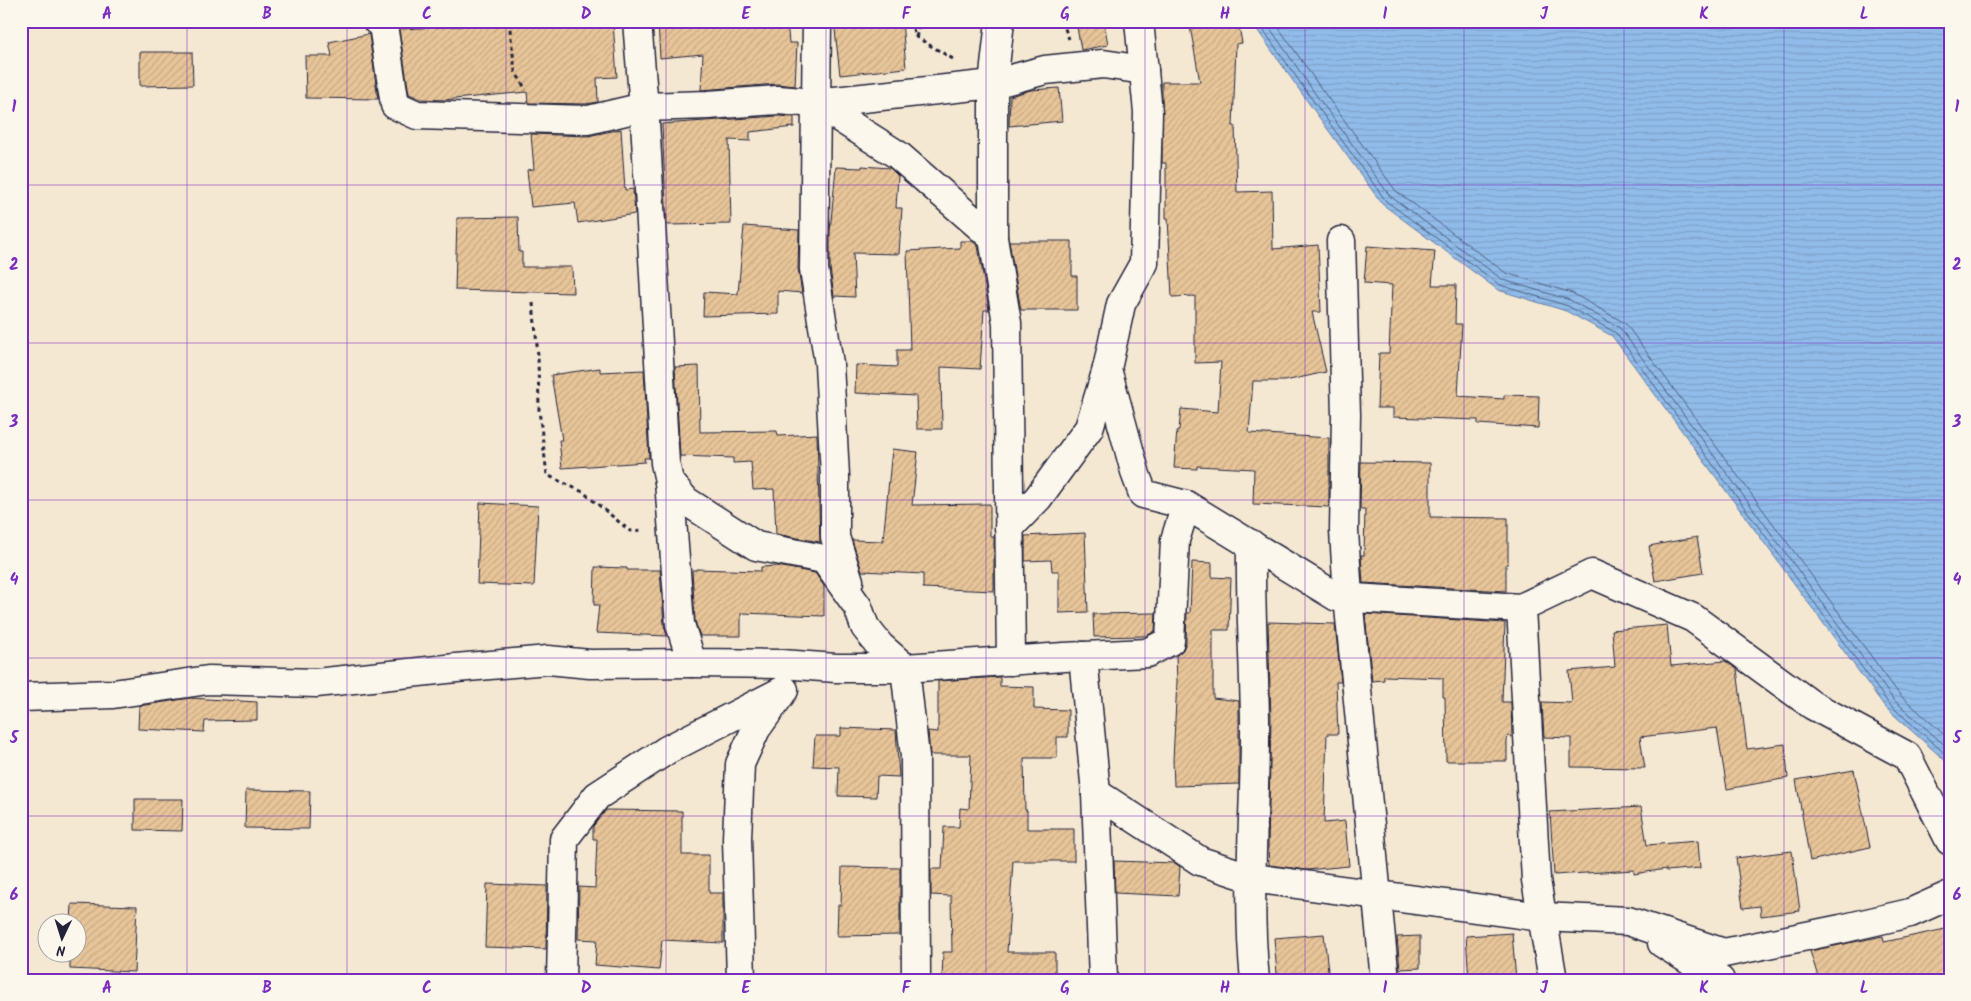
<svg xmlns="http://www.w3.org/2000/svg" width="1971" height="1001" viewBox="0 0 1971 1001" font-family="Kalam,sans-serif">
<defs>
<pattern id="water-rules" width="6" height="5" patternUnits="userSpaceOnUse" patternTransform="scale(1.25)"><rect width="6" height="5" fill="#91bcea"/><path d="M0 2.5h6" fill="none" stroke="#7da1ca"/></pattern>
<pattern id="building-hatch" width="6" height="6" patternUnits="userSpaceOnUse" patternTransform="scale(1.25)"><rect width="6" height="6" fill="#e8c599"/><path d="M-1 1l2-2M0 6l6-6M5 7l2-2" fill="none" stroke="#c7a985"/></pattern>
</defs>
<rect width="100%" height="100%" fill="#f5e8d3"/>
<filter id="ink" filterUnits="userSpaceOnUse"><feTurbulence type="fractalNoise" baseFrequency=".02" numOctaves="2"/><feDisplacementMap in="SourceGraphic" scale="10" xChannelSelector="R" yChannelSelector="G"/><feConvolveMatrix kernelMatrix="1 2 1 2 8 2 1 2 1" color-interpolation-filters="sRGB"/></filter>
<g filter="url(#ink)">
<!-- water -->
<polygon fill="url(#water-rules)" stroke="#657ea4" points="1251,21 1950,21 1950,765 1885,707 1612,336 1566,311 1498,290 1382,204 1305,98"/>
<g fill="none" stroke-linecap="round" stroke-linejoin="round">
<!-- shore -->
<g stroke="#4e6081" stroke-width="1">
<polyline points="1257,21 1309,95 1386,201 1500,285 1568,306 1616,333 1889,704 1950,758"/>
<polyline points="1265,21 1314,92 1390,196 1503,280 1570,300 1620,328 1893,699 1950,750"/>
<polyline points="1274,21 1320,87 1396,191 1506,273 1572,293 1625,323 1899,694 1950,740"/>
</g>
</g>
<!-- building -->
<g fill="url(#building-hatch)" stroke="#22223b">
<polygon points="463,21 559,21 559,26 613,23 617,77 597,78 598,102 586,104 528,103 527,92 444,100 421,99 409,94 399,29 463,26"/>
<polygon points="658,21 787,21 789,43 797,43 795,86 777,84 701,90 703,54 660,58"/>
<polygon points="834,21 902,21 906,68 840,75"/>
<polygon points="1076,21 1104,21 1108,45 1081,50"/>
<polygon points="1189,21 1238,21 1242,43 1236,44 1233,126 1235,126 1237,192 1272,191 1273,249 1318,245 1321,312 1312,312 1326,372 1285,381 1253,381 1249,433 1329,438 1329,507 1253,504 1254,469 1197,466 1197,469 1174,468 1177,430 1179,430 1181,409 1218,412 1221,362 1195,363 1195,296 1172,297 1168,218 1166,218 1166,163 1162,163 1162,82 1200,82"/>
<polygon points="369,34 378,99 306,98 305,56 332,56 329,42"/>
<polygon points="140,52 192,52 193,85 140,86"/>
<polygon points="1059,88 1062,121 1009,126 1010,96 1031,90"/>
<polygon points="778,116 794,117 794,127 750,132 750,141 729,140 731,224 667,225 662,124"/>
<polygon points="621,129 625,190 633,189 635,214 578,223 575,203 531,207 527,170 534,169 531,134 588,136"/>
<polygon points="862,166 890,168 898,176 896,208 902,208 899,254 853,253 855,297 834,296 830,268 830,232 836,167 862,168"/>
<polygon points="518,217 519,252 522,252 522,267 572,267 573,293 455,290 457,218"/>
<polygon points="744,226 799,230 798,269 802,293 778,291 778,314 703,316 704,292 738,294"/>
<polygon points="960,241 972,241 978,246 989,310 984,310 980,369 941,367 942,429 917,429 916,396 855,393 856,365 897,367 897,350 910,350 907,251 960,248"/>
<polygon points="1009,241 1072,241 1072,276 1077,276 1077,310 1021,310"/>
<polygon points="1367,246 1435,251 1432,285 1456,285 1455,324 1462,324 1458,396 1504,399 1504,395 1539,396 1538,428 1478,424 1478,420 1393,417 1393,408 1377,408 1379,353 1389,353 1392,285 1364,283"/>
<polygon points="699,366 700,432 777,431 778,436 817,434 820,542 776,534 774,489 753,490 751,462 733,463 733,458 680,456 675,367"/>
<polygon points="600,368 600,372 644,370 649,458 644,458 645,462 562,468 559,440 562,440 551,375"/>
<polygon points="892,449 918,452 912,505 990,504 990,537 994,537 994,591 923,588 923,574 862,571 852,540 883,541"/>
<polygon points="1361,462 1430,463 1430,517 1508,518 1508,564 1506,564 1506,591 1363,583 1361,555 1364,555 1365,509 1360,509"/>
<polygon points="480,503 538,506 534,586 477,584"/>
<polygon points="1085,533 1088,612 1059,613 1059,571 1052,571 1051,560 1025,561 1025,536"/>
<polygon points="1697,537 1703,573 1655,581 1649,546"/>
<polygon points="1192,562 1212,563 1212,577 1231,578 1229,630 1213,630 1213,698 1239,701 1239,784 1174,786 1173,760 1177,681 1176,656 1183,650 1186,642 1187,613 1190,613"/>
<polygon points="777,566 815,573 824,586 824,616 741,613 741,636 700,636 695,621 692,570 696,570 696,569 761,571 761,567"/>
<polygon points="595,567 627,568 627,570 660,570 664,625 667,636 596,633 599,605 594,605"/>
<polygon points="1156,613 1155,631 1146,636 1094,637 1093,614"/>
<polygon points="1365,614 1505,623 1502,702 1511,702 1512,737 1508,736 1507,741 1507,761 1446,761 1445,697 1443,697 1443,678 1384,676 1384,680 1372,681"/>
<polygon points="1268,622 1335,624 1341,682 1336,682 1338,734 1327,734 1324,823 1345,821 1349,866 1307,870 1269,865 1268,847 1271,719"/>
<polygon points="1667,625 1671,666 1725,661 1737,669 1747,749 1785,744 1788,778 1727,789 1717,728 1640,737 1645,768 1571,767 1571,738 1544,737 1542,702 1572,703 1569,671 1615,667 1612,630"/>
<polygon points="1000,677 1000,686 1034,687 1034,709 1068,710 1068,737 1057,737 1057,758 1024,758 1025,810 1027,810 1027,829 1074,829 1074,861 1013,861 1007,952 1055,952 1055,980 942,980 943,952 952,952 951,896 931,895 931,869 942,869 944,827 959,827 960,808 969,809 971,755 930,755 928,731 938,732 938,681"/>
<polygon points="190,698 257,702 257,720 205,721 204,732 138,729 139,706"/>
<polygon points="841,728 896,730 899,777 877,776 876,797 838,796 839,767 813,766 815,736 841,736"/>
<polygon points="1854,770 1870,847 1810,861 1796,780"/>
<polygon points="246,790 310,791 309,829 245,828"/>
<polygon points="135,799 183,799 182,831 135,830"/>
<polygon points="1641,807 1647,845 1698,841 1700,868 1666,871 1666,869 1634,874 1634,870 1554,875 1550,812"/>
<polygon points="606,810 682,811 682,855 709,855 709,893 723,893 723,943 662,940 659,970 595,965 597,940 578,939 579,887 595,888 597,839 593,839 593,826"/>
<polygon points="1792,851 1800,911 1761,916 1760,906 1743,908 1736,858"/>
<polygon points="1114,861 1175,863 1180,867 1178,896 1115,893"/>
<polygon points="842,867 900,868 900,935 837,936 838,905 841,905"/>
<polygon points="487,884 547,886 546,949 485,947"/>
<polygon points="72,904 137,906 134,972 70,969 70,954 78,954 78,924 71,924"/>
<polygon points="1950,928 1950,980 1819,980 1810,951 1883,936 1884,942"/>
<polygon points="1512,933 1516,980 1469,980 1466,936"/>
<polygon points="1324,934 1329,980 1302,980 1301,973 1277,974 1274,938"/>
<polygon points="1420,936 1420,968 1400,969 1397,937"/>
</g>
<g fill="none" stroke-linecap="round" stroke-linejoin="round">
<!-- minor casing -->
<g stroke="#22223b" stroke-width="31">
<g id="minor">
<polyline points="377,21 383,25 395,105 417,115 588,120 643,107 708,105 778,100 816,103 993,84 993,238 1007,323 1011,661"/>
<polyline points="637,21 645,121 665,463 669,481 686,501 756,546 824,559 858,607 865,627 880,646 905,668 915,757 916,980"/>
<polyline points="817,21 814,269 829,364 835,476 835,537 849,581"/>
<polyline points="1000,21 993,84 1045,70 1103,64 1144,70"/>
<polyline points="1139,21 1148,112 1144,263 1121,304 1107,369 1136,475 1143,494 1186,505"/>
<polyline points="816,103 898,155 993,238"/>
<polyline points="1341,241 1346,415 1344,531 1348,597 1385,980"/>
<polyline points="669,481 680,624 692,663 782,664 836,668 905,668 1064,657 1147,653 1170,641 1175,540 1186,505 1337,597 1521,608 1592,574 1693,618 1812,705 1907,756 1950,841"/>
<polyline points="1009,528 1038,498 1089,428 1107,369"/>
<path d="M1251,544c-1,59 3,116 4,175 1,86 -9,174 0,261"/>
<polyline points="1521,608 1536,880 1553,980"/>
<polyline points="1083,656 1096,793 1103,980"/>
<polyline points="21,697 113,694 208,680 316,683 456,668 548,660 590,664 692,663"/>
<polyline points="1096,793 1200,861 1252,878 1542,917 1628,921 1724,953 1841,929 1910,913 1950,895"/>
<polyline points="1662,943 1720,980"/>
<polyline points="561,980 564,839 597,796 667,750 784,690"/>
<polyline points="741,980 737,839 740,764 756,729 781,694"/>
</g>
</g>
<!-- path -->
<g stroke="#22223b" stroke-width="3" stroke-dasharray="4 4" stroke-linecap="butt">
<polyline points="509,21 515,71 526,90"/>
<polyline points="910,21 916,37 953,59"/>
<polyline points="1062,21 1069,39"/>
<polyline points="916,37 921,21"/>
<polyline points="533,303 538,355 539,410 547,475 583,492 630,531 644,530"/>
</g>
<!-- minor -->
<use href="#minor" stroke="#fbf7ec" stroke-width="28"/>
</g>
</g>
<!-- grid -->
<path fill="none" stroke="#7b2cbf" stroke-width="1" stroke-opacity="0.55" d="M187,21v959M347,21v959M506,21v959M666,21v959M826,21v959M986,21v959M1145,21v959M1305,21v959M1464,21v959M1624,21v959M1784,21v959M21,185h1929M21,343h1929M21,500h1929M21,658h1929M21,816h1929"/>
<!-- margin -->
<rect width="1971" height="1001" fill="none" stroke="#fbf7ec" stroke-width="55"/>
<!-- north arrow -->
<g transform="translate(62 938) rotate(184)"><circle r="24" fill="#fbf7ec" stroke="#a4a2a5"/>
<path d="M0-4L9 19L0 12L-9 19Z" fill="#22223b"/>
<text y="-8" font-size="14" font-weight="bold" text-anchor="middle" fill="#22223b">N</text>
</g>
<rect x="28" y="28" width="1916" height="946" fill="none" stroke="#7b2cbf" stroke-width="2"/>
<g font-size="16" text-anchor="middle" font-weight="bold" fill="#7b2cbf">
<text x="107" y="19">A</text>
<text x="267" y="19">B</text>
<text x="427" y="19">C</text>
<text x="586" y="19">D</text>
<text x="746" y="19">E</text>
<text x="906" y="19">F</text>
<text x="1065" y="19">G</text>
<text x="1225" y="19">H</text>
<text x="1385" y="19">I</text>
<text x="1544" y="19">J</text>
<text x="1704" y="19">K</text>
<text x="1864" y="19">L</text>
<text x="14" y="112">1</text>
<text x="1957" y="112">1</text>
<text x="14" y="270">2</text>
<text x="1957" y="270">2</text>
<text x="14" y="427">3</text>
<text x="1957" y="427">3</text>
<text x="14" y="585">4</text>
<text x="1957" y="585">4</text>
<text x="14" y="743">5</text>
<text x="1957" y="743">5</text>
<text x="14" y="900">6</text>
<text x="1957" y="900">6</text>
<text x="107" y="993">A</text>
<text x="267" y="993">B</text>
<text x="427" y="993">C</text>
<text x="586" y="993">D</text>
<text x="746" y="993">E</text>
<text x="906" y="993">F</text>
<text x="1065" y="993">G</text>
<text x="1225" y="993">H</text>
<text x="1385" y="993">I</text>
<text x="1544" y="993">J</text>
<text x="1704" y="993">K</text>
<text x="1864" y="993">L</text>
</g>
</svg>
